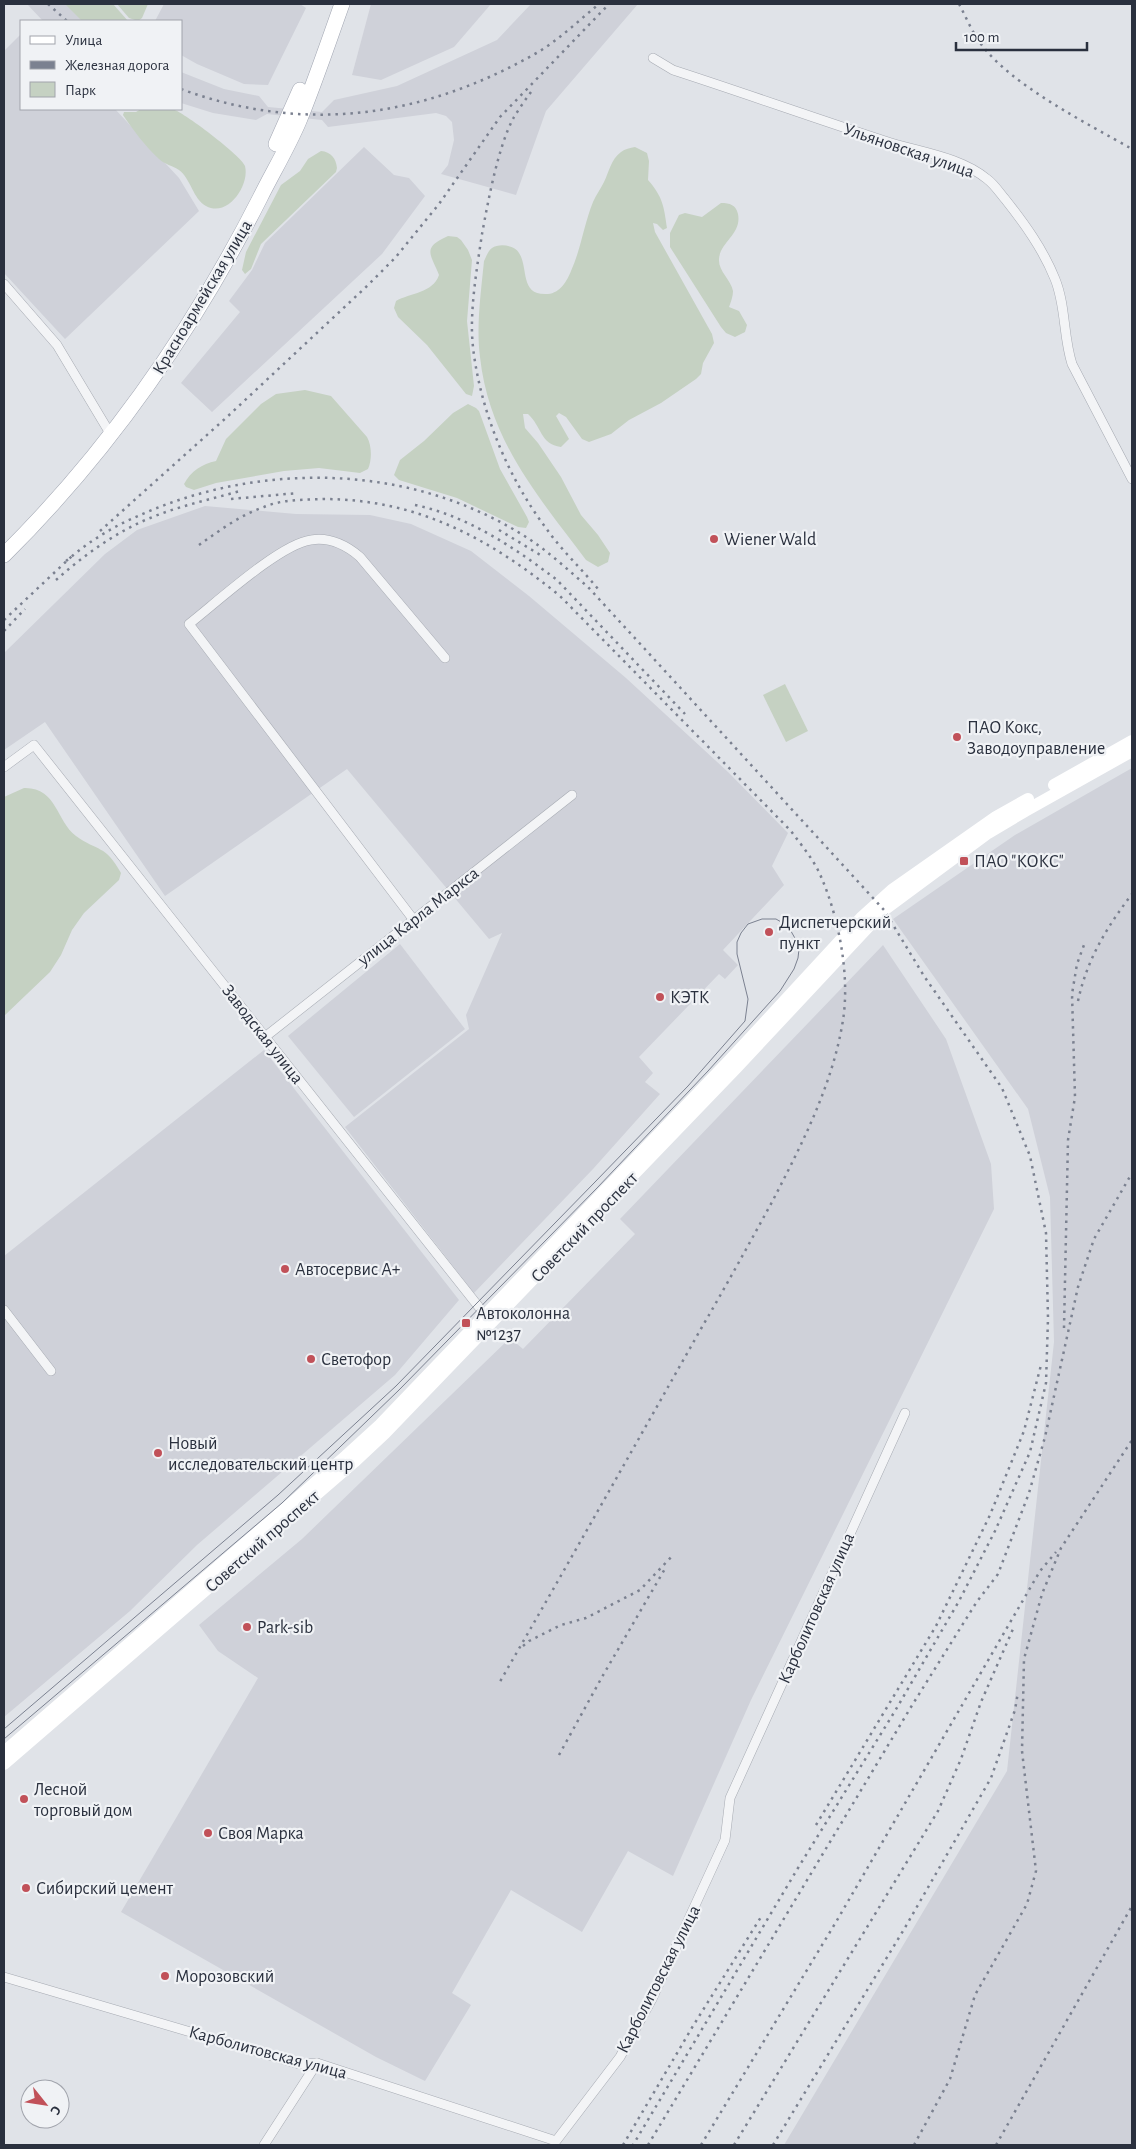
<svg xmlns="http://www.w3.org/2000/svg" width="1136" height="2149" viewBox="0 0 1136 2149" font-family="'Alegreya Sans',sans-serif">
<rect width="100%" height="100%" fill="#e0e3e8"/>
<!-- built -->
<g fill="#cfd1d9">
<polygon points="27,4 70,4 90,21 43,21"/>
<polygon points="164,4 300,4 306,8 268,85 244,84 197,64 181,55 181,21 155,21"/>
<polygon points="371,4 491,4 454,47 381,80 352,75"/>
<polygon points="531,4 638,4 546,111 516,195 441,174 448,165 454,140 452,122 446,116 436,113 328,127 322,120 267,114 256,120 213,113 181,103 181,72 224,89 259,96 268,107 322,112 334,100 397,86 497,40"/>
<polygon points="21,34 21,109 115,109 179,178 199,211 65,339 4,273 4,51"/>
<polygon points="364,147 394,175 409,178 425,196 382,254 212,412 181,383 240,312 229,301 252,270 265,243"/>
<polygon points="205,506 296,514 370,515 411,524 471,551 529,596 626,678 728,772 788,833 772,866 784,885 723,950 738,965 725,979 719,974 639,1057 653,1073 645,1082 660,1094 593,1169 474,1293 345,1127 469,1029 466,1015 502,933 489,939 347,769 165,896 45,722 4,750 4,653 105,554 137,530"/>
<polygon points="1132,768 1132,2145 784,2145 1007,1771 1054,1342 1050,1197 1028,1109 893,919 1015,835"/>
<polygon points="400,944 465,1029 354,1117 288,1036"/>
<polygon points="883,945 946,1039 991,1164 994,1209 751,1700 673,1876 628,1851 582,1932 511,1890 452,1993 471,2005 425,2081 376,2057 121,1912 258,1678 218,1651 199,1625 302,1539 510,1338 523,1349 635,1234 620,1219"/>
<polygon points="264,1050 459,1300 395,1375 197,1545 130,1611 4,1717 4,1256"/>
</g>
<!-- green -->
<g fill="#c5d1c2">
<polygon points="65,4 113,4 128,21 82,21"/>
<polygon points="117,4 148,4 142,18 138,21 129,18"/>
<path d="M141,109c10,0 21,-2 31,0 9,1 71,48 73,57 5,19 -17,52 -39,40 -13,-7 -15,-27 -27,-36 -6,-4 -15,-6 -20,-11 -13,-12 -26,-29 -36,-44l1,-3h12z"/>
<path d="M635,147l12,6 2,8 -1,19c15,17 16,27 19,48l-4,2 -6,-6 -4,-1 2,9 57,102 2,9 -11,20 -2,11 -5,5 -35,24 -32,17 -18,14 -22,8 -7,-3 -16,-22 -7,-4 -3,3 13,23 -8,8c-21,-3 -19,-20 -33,-33h-5l2,14 13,15 23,34 20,38 17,20 12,18 -2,9 -10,5 -12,-7c-48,-64 -97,-120 -106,-203 -4,-31 1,-65 4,-96 2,-4 4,-10 8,-13 7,-5 23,-3 27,5 10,15 0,43 29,41 12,-1 19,-13 23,-23 10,-22 13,-47 22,-69 3,-7 8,-14 11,-20 5,-10 7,-23 17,-30 4,-3 9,-4 14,-5z"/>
<path d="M321,151c10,1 15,7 16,17l-1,4 -75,72 -10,25 -6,5 -3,-4 4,-18 35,-67 19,-14 8,-12z"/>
<path d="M721,203c9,0 15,2 17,11 4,20 -18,28 -19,45 -1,12 12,21 14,32 0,5 -2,11 -4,16l10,4 8,14 -2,7 -10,5 -9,-4 -5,-6 -51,-80v-14l9,-18 6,-2 17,4z"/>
<path d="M448,236l9,1 4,3 7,10 4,10 -5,61 7,65 -2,10 -6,-2 -39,-49 -29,-28 -4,-9 2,-7c14,-8 37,-8 43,-26 -8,-21 -18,-27 9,-39z"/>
<path d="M305,390l26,6 36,41c5,9 5,23 1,32l-8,4 -41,-5 -35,3 -68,12 -22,7 -8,-3 -2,-3c7,-13 18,-20 32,-23l10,-22 35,-35 15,-10z"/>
<polygon points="468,404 476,408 479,411 500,469 527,517 529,522 526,528 518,527 457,498 399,480 394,475 400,460 424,441 453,413"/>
<polygon points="785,684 808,731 786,742 763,695"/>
<path d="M24,788c33,-1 32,33 52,48 22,16 29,8 45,37l-2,7 -35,33 -12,17 -11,25 -11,17 -46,44v-219z"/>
</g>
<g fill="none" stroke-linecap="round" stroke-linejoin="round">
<!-- minor casing -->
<g stroke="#a6aab2" stroke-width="10">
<g id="minor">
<path d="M653,58l20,12c71,23 141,48 212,71 33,11 74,15 102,38 7,5 12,13 18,20 19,24 38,50 50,80 11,27 8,57 17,85l60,115"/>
<polyline points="4,284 57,345 111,435"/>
<polyline points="4,767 34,745 486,1316"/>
<path d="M413,919l-224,-295c27,-21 91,-80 122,-84 18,-3 35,5 49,17l85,101"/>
<polyline points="265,1037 572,795"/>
<polyline points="4,1310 51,1371"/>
<polyline points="4,1977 299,2064 317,2063 556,2141 620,2057 652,1999 725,1840 730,1798 905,1413"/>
<polyline points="264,2145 317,2063"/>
</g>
</g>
<!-- primary casing -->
<g stroke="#a1a6b2" stroke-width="16">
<g id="primary">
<polyline points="276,144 300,90"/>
<path d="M4,555c105,-104 189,-225 256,-357 13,-26 28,-51 39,-77 16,-39 29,-78 43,-117"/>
</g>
</g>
<!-- minor -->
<use href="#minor" stroke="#f3f4f6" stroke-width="9"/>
<!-- secondary -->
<g stroke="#fff" stroke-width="12">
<polyline points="1054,785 1132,741"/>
<polyline points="4,1752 346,1456 380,1425 730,1060 861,918 892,890 996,817 1028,799"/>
<polyline points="4,1764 354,1462 385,1433 737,1067 884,910 988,833 1025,811 1132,751"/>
</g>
<!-- primary -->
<use href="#primary" stroke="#fff" stroke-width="15"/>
<!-- tram -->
<polyline stroke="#7b8190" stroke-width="1" points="4,1729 278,1495 396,1386 595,1182 688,1086 745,1021 748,999 737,954 737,942 741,933 748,924 762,919 776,919 788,926 796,940 799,949 798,958 794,969 780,991 708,1071 597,1188 399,1390 282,1503 4,1739"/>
<!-- rail -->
<g stroke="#7b8190" stroke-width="2.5" stroke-dasharray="2.5 5" stroke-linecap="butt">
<polyline points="48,4 67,21"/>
<path d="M959,4c7,13 13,28 22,40 30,41 107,80 151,105"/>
<path d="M181,89c122,45 240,29 352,-34 24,-13 45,-34 66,-51"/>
<path d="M531,92c-6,8 -12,17 -17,25 -16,29 -26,85 -32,117 -5,34 -13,79 -9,113 7,63 35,131 73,181 15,22 35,40 52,61"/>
<polyline points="231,499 298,493"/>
<path d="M415,505c53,11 100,43 142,75l128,134"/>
<polyline points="499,530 542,556"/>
<polyline points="100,531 227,417 366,287 395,258 439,204 500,117 609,4"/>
<path d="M199,545c20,-14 41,-30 65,-38 19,-8 39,-7 59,-8 94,0 166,39 237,97l231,235c11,15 24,30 31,48 17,40 28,97 21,141 -10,64 -41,124 -71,182 -23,42 -46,84 -70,125 -68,120 -135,239 -204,358"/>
<path d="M66,561c11,-9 22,-18 34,-25 15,-10 31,-17 47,-24 121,-51 267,-47 379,25 22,14 42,33 62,50l296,323 40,66 78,112 28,68 16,77 2,85 -2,65 -16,69 -35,79 -36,70 -64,110 -97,157 -165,277"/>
<path d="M56,580c29,-26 63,-50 99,-64 28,-11 57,-17 85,-25"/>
<polyline points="4,620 72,556"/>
<polyline points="4,631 25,609"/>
<path d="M1078,1001c9,-42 29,-74 54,-107"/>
<polyline points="1064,1328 1068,1140 1075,1097 1072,994 1077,964 1084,945"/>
<polyline points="523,1646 529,1641 561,1625 586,1618 640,1590 674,1554"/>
<polyline points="559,1755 602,1677 666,1567"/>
<polyline points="816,1825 936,1626 990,1515 1024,1431 1041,1365"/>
<polyline points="623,2145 693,2026 761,1917"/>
<polyline points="648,2145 911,1707 976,1603 998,1574 1029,1493 1045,1437 1078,1287 1094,1239 1132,1173"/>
<polyline points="701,2145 836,1922 1040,1571 1056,1552"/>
<polyline points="734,2145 938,1811 961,1759 981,1702 1013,1629"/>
<polyline points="773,2145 903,1931 991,1778 1015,1710 1018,1692"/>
<polyline points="914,2145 950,2079 975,1995 1027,1904 1036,1871 1022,1751 1024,1659 1042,1594 1061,1548 1132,1440"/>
<polyline points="996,2145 1132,1906"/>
</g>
</g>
<!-- markers -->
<g fill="#c15159" stroke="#f0f2f5" stroke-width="2">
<circle cx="714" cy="539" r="5"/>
<circle cx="957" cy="737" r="5"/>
<rect x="959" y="856" width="10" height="10" rx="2.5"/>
<circle cx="769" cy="932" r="5"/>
<circle cx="660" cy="997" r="5"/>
<circle cx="285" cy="1269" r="5"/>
<rect x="461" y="1318" width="10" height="10" rx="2.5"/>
<circle cx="311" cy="1359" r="5"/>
<circle cx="158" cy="1453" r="5"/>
<circle cx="247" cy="1627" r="5"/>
<circle cx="24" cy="1799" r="5"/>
<circle cx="208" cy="1833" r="5"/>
<circle cx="26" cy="1888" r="5"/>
<circle cx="165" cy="1976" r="5"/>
</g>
<g text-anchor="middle" stroke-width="4.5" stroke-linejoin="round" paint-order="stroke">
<!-- street labels -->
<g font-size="18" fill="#2a303e" stroke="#f0f2f5">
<text transform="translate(909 150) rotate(19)" y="6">Ульяновская улица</text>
<text transform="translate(202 297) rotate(-59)" y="6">Красноармейская улица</text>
<text transform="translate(418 916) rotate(-38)" y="6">улица Карла Маркса</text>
<text transform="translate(263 1034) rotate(52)" y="6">Заводская улица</text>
<text transform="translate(584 1227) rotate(-46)" y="6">Советский проспект</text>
<text transform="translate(262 1541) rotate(-41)" y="6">Советский проспект</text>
<text transform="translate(816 1608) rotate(-66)" y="6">Карболитовская улица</text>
<text transform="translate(658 1979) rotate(-63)" y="6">Карболитовская улица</text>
<text transform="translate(268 2052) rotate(15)" y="6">Карболитовская улица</text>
</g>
<!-- poi labels -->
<g font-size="18" fill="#2a303e" stroke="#f0f2f5" text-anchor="start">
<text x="724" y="545">Wiener Wald</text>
<text x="967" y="733">ПАО Кокс,<tspan x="967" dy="21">Заводоуправление</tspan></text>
<text x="974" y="867">ПАО "КОКС"</text>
<text x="779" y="928">Диспетчерский<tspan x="779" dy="21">пункт</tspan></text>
<text x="670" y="1003">КЭТК</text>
<text x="295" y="1275">Автосервис А+</text>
<text x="476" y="1319">Автоколонна<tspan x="476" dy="21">№1237</tspan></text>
<text x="321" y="1365">Светофор</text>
<text x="168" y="1449">Новый<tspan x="168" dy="21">исследовательский центр</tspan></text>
<text x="257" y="1633">Park-sib</text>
<text x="34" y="1795">Лесной<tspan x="34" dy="21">торговый дом</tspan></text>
<text x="218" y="1839">Своя Марка</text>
<text x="36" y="1894">Сибирский цемент</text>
<text x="175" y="1982">Морозовский</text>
</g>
</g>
<!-- border -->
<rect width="1136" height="2149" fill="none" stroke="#2a303e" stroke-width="10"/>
<!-- legend -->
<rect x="20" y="20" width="162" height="90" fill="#f0f2f5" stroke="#a1a4ac"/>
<rect x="30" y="36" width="25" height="8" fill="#ffffff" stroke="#a1a4ac"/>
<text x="65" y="45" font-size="15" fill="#2a303e">Улица</text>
<rect x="30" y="61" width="25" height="8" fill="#7b8190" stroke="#a1a4ac"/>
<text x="65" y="70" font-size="15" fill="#2a303e">Железная дорога</text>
<rect x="30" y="82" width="25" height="15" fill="#c5d1c2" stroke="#a1a4ac"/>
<text x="65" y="95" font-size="15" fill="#2a303e">Парк</text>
<!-- north arrow -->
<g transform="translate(45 2104) rotate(120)"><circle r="24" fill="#f0f2f5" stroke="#a1a4ac"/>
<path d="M0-4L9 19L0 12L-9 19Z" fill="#c15159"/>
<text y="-8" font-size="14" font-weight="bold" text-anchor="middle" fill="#2a303e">С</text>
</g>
<!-- scale -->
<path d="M956 42v8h131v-8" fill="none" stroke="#2a303e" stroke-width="2.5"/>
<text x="964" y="42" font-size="15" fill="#2a303e" stroke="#f0f2f5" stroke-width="4" paint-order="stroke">100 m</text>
</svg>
